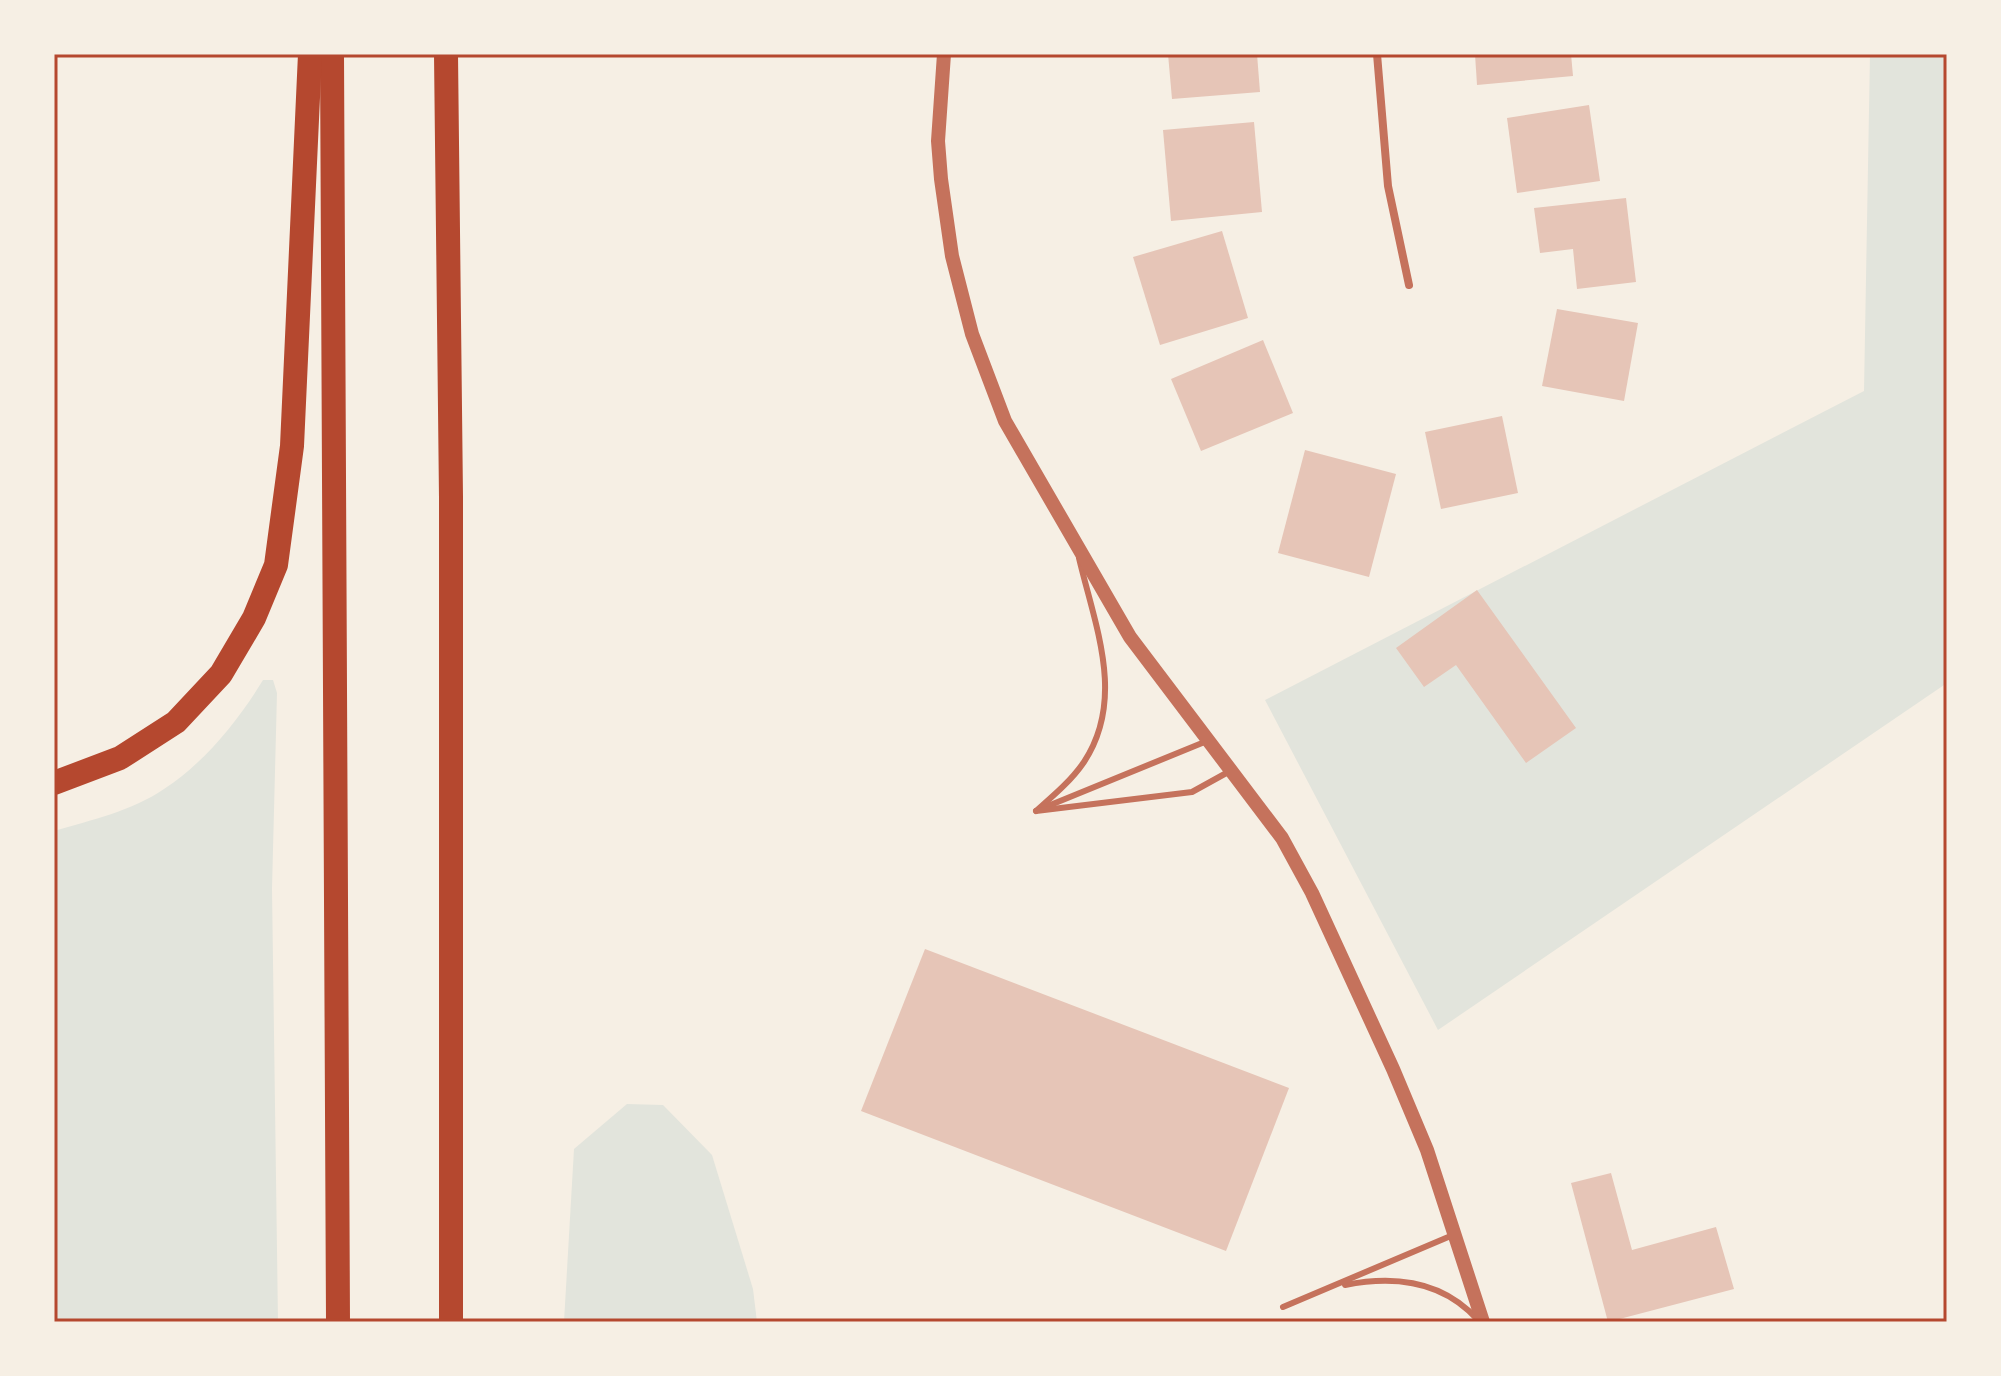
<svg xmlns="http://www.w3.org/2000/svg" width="2001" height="1376" viewBox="0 0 2001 1376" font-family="Mulish,sans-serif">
<rect width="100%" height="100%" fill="#f6efe4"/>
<!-- green -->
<g fill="#e2e4dc">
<polygon points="1870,54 1947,54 1947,683 1438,1030 1265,700 1864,391"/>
<path d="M263,680h10l4,13 -5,196 6,433h-224v-491c37,-11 78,-20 110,-42 40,-26 74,-68 99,-109z"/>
<polygon points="627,1104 663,1105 712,1155 753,1289 757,1322 564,1322 574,1149"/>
</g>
<!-- building -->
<g fill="#e6c5b7">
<polygon points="1168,54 1257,54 1260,92 1172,99"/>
<polygon points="1475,54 1571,54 1573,76 1477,85"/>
<polygon points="1589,105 1600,181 1517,193 1507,118"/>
<polygon points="1254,122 1262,212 1171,221 1163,130"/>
<polygon points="1626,198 1636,282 1577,289 1573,249 1540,253 1534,208"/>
<polygon points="1222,231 1248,318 1160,345 1133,257"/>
<polygon points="1557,309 1638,323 1624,401 1542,386"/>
<polygon points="1263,340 1293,413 1201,451 1171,379"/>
<polygon points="1502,416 1518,493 1441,509 1425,432"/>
<polygon points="1305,450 1396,474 1369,577 1278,553"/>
<polygon points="1477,590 1576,728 1526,763 1456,665 1424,687 1396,648"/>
<polygon points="925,949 1289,1088 1226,1251 861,1111"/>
<polygon points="1611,1173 1632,1250 1716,1227 1734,1289 1608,1322 1571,1183"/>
</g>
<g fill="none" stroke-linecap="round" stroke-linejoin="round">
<!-- service -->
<g stroke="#c5725c" stroke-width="6">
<polyline points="1043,808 1207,741"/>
<path d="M1036,811c17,-15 35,-30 48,-49 42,-64 11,-136 -5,-204"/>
<polyline points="1036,811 1192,792 1230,771"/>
<path d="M1345,1285c50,-10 98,-4 133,35"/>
<polyline points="1283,1307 1453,1235"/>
</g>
<!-- minor -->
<polyline stroke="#c5725c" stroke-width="8" points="1377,54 1388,186 1409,285"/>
<!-- tertiary -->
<polyline stroke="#c5725c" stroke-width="14" points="944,54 938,141 941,179 952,256 972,334 1005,421 1130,637 1282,838 1312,893 1393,1069 1427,1150 1483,1322"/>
<!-- motorway -->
<g stroke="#b5482f" stroke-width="24">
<polyline points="332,54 338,1322"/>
<polyline points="446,54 451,497 451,1322"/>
<polyline points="54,783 120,758 176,722 221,674 254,618 276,565 292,446 310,54"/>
</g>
</g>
<!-- border -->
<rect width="2001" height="1376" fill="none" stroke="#f6efe4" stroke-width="112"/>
<rect x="56" y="56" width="1889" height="1264" fill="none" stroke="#b5482f" stroke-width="3"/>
</svg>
